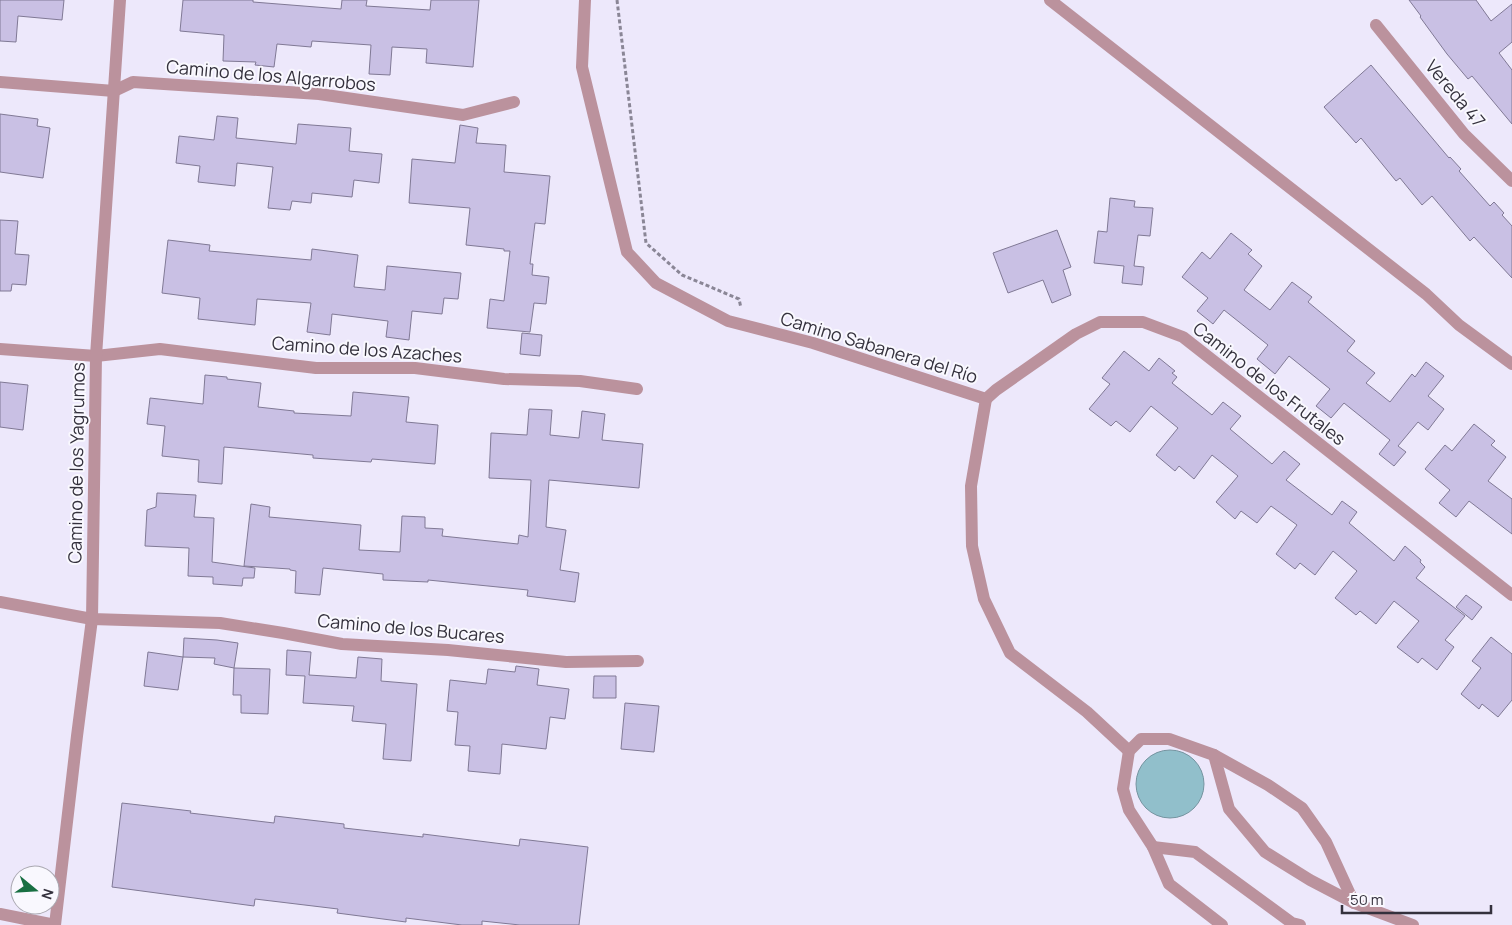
<svg xmlns="http://www.w3.org/2000/svg" width="1512" height="925" viewBox="0 0 1512 925" font-family="Manrope,sans-serif">
<rect width="100%" height="100%" fill="#ede8fb"/>
<!-- water -->
<circle fill="#91bfcb" stroke="#7594a0" cx="1170" cy="784" r="34"/>
<!-- building -->
<g fill="#c9c0e4" stroke="#807995">
<polygon points="0,0 64,0 62,20 18,16 16,42 0,41"/>
<polygon points="183,0 253,0 253,2 341,9 342,0 367,0 366,6 430,10 431,0 479,0 473,67 426,63 427,49 392,47 390,75 369,74 371,45 312,41 311,47 277,44 274,67 255,65 256,62 223,61 224,35 180,31"/>
<polygon points="1409,0 1476,0 1491,21 1512,4 1512,42 1499,53 1512,70 1512,124 1472,76 1468,79 1447,54 1420,17 1421,16"/>
<polygon points="1371,65 1449,158 1450,157 1461,169 1459,171 1490,206 1494,202 1504,213 1502,215 1512,226 1512,278 1474,237 1470,241 1432,196 1422,205 1400,178 1396,181 1361,138 1356,143 1324,107"/>
<polygon points="0,114 38,119 37,126 50,128 43,178 0,172"/>
<polygon points="217,116 238,118 236,138 296,144 298,124 351,128 349,151 382,154 379,183 354,180 352,197 312,193 311,203 292,201 290,210 268,208 273,167 237,163 235,186 198,182 200,166 176,163 179,136 214,140"/>
<polygon points="460,125 478,128 476,143 506,145 504,172 550,176 545,224 535,223 530,264 533,264 532,275 549,277 546,304 534,303 530,332 487,328 490,299 504,301 510,251 504,251 504,249 466,245 470,208 409,203 412,159 455,163"/>
<polygon points="1110,198 1135,201 1134,207 1153,208 1150,236 1138,235 1134,266 1144,267 1142,285 1122,283 1124,266 1094,263 1098,231 1107,232"/>
<polygon points="0,220 18,221 15,254 29,255 26,285 12,284 11,291 0,291"/>
<polygon points="1057,230 1071,267 1063,270 1071,295 1052,303 1043,280 1008,293 993,253"/>
<polygon points="1231,233 1252,250 1248,254 1262,266 1244,290 1270,310 1292,282 1312,297 1308,302 1355,341 1347,351 1375,373 1366,383 1390,402 1412,374 1415,377 1426,362 1444,376 1428,396 1444,409 1428,430 1418,422 1398,446 1406,452 1394,466 1379,454 1390,440 1344,403 1331,418 1316,406 1330,389 1289,356 1275,374 1257,359 1268,345 1224,310 1213,324 1197,311 1208,298 1182,277 1202,252 1210,259"/>
<polygon points="168,240 210,245 209,251 311,260 312,249 358,255 354,287 385,290 387,266 461,273 458,299 444,298 442,314 412,311 409,340 386,337 388,321 332,314 330,335 307,332 311,303 257,299 255,325 198,319 200,298 162,293"/>
<polygon points="522,333 542,335 540,356 520,354"/>
<polygon points="1124,351 1149,371 1159,358 1175,371 1172,373 1177,377 1172,383 1212,415 1223,402 1241,416 1230,429 1272,464 1284,451 1300,464 1286,480 1332,515 1342,501 1357,512 1349,523 1394,561 1405,546 1421,560 1420,562 1425,567 1416,578 1465,616 1445,640 1454,647 1437,670 1422,658 1418,663 1397,647 1419,621 1394,601 1376,624 1360,611 1356,615 1335,598 1357,571 1333,551 1315,575 1300,563 1295,569 1276,554 1297,525 1271,506 1257,523 1241,511 1235,519 1216,502 1238,476 1212,455 1194,479 1179,466 1175,471 1156,455 1178,428 1151,406 1130,432 1116,421 1111,426 1089,409 1110,384 1102,378"/>
<polygon points="205,375 227,377 227,379 261,383 258,407 294,411 294,413 351,416 353,392 409,397 406,422 438,425 435,464 372,459 371,462 313,458 313,455 224,447 222,484 198,482 199,460 162,456 165,426 147,424 150,398 203,404"/>
<polygon points="0,382 28,385 23,430 0,427"/>
<polygon points="529,409 552,410 550,435 579,438 582,411 605,414 602,440 643,444 639,488 549,480 546,527 566,530 560,570 579,573 575,602 527,596 528,590 428,580 428,582 383,580 383,574 323,568 320,595 295,593 296,571 290,570 290,569 244,566 251,504 270,507 269,517 361,525 359,550 400,552 402,516 425,517 425,528 443,529 442,536 518,544 519,535 528,537 531,480 489,478 491,433 527,435"/>
<polygon points="1474,424 1495,441 1491,445 1506,457 1488,481 1512,499 1512,534 1469,501 1456,517 1439,503 1450,490 1425,469 1445,445 1452,451"/>
<polygon points="157,493 196,495 194,517 214,518 212,562 255,568 254,578 243,578 242,586 213,584 213,577 188,576 189,548 145,546 147,510 156,507"/>
<polygon points="1466,595 1482,607 1472,620 1456,607"/>
<polygon points="1491,637 1512,654 1512,700 1498,717 1482,704 1479,709 1461,694 1481,668 1472,661"/>
<polygon points="184,638 217,640 238,643 234,668 214,664 215,658 183,657"/>
<polygon points="287,650 311,652 309,675 356,678 358,657 382,659 381,681 417,684 411,761 383,759 386,724 352,721 354,706 303,703 305,676 286,675"/>
<polygon points="148,652 183,657 178,690 144,686"/>
<polygon points="516,666 539,669 537,685 569,689 565,719 550,717 546,749 502,744 500,774 468,771 470,746 455,745 458,712 447,711 450,680 486,684 488,669 515,672"/>
<polygon points="234,668 270,669 268,714 241,713 241,695 233,695"/>
<polygon points="594,676 616,676 616,698 593,698"/>
<polygon points="625,703 659,706 654,752 621,749"/>
<polygon points="122,803 191,811 190,813 274,823 275,816 344,824 344,828 423,837 423,834 519,846 520,839 588,847 579,925 520,925 482,921 482,925 462,925 406,918 406,922 337,913 338,909 255,899 254,906 112,887"/>
</g>
<g fill="none" stroke-linecap="round" stroke-linejoin="round">
<!-- path -->
<polyline stroke="#8a8696" stroke-width="3" stroke-dasharray="4 2.5" stroke-linecap="butt" points="617,0 646,243 682,275 739,299 741,308"/>
<!-- street -->
<g stroke="#bb929d" stroke-width="12">
<polyline points="585,0 582,67 627,252 656,283 728,321 813,343 986,399"/>
<polyline points="1050,0 1426,294 1459,325 1512,364"/>
<polyline points="1376,25 1464,134 1512,181"/>
<polyline points="0,82 114,91 133,82 319,94 463,115 514,102"/>
<polyline points="0,349 96,356 160,349 316,368 415,368 504,379 580,381 637,389"/>
<polyline points="986,399 996,390 1076,334 1100,322 1143,322 1183,337 1512,595"/>
<polyline points="986,399 971,486 972,546 984,599 1010,653 1087,712 1129,751"/>
<polyline points="0,602 92,619 220,623 283,633 342,644 448,650 566,662 638,661"/>
<polyline points="1214,755 1229,809 1265,852 1310,880 1354,903 1413,925"/>
<polyline points="1153,847 1195,852 1292,923 1300,925"/>
<polyline points="0,914 55,925"/>
<polyline points="55,925 77,736 92,619 96,356 120,0"/>
<polyline points="1222,925 1169,884 1153,847 1129,810 1123,789 1129,751 1141,739 1169,739 1214,755 1268,785 1302,808 1326,842 1354,903"/>
</g>
</g>
<g text-anchor="middle" stroke-width="4" stroke-linejoin="round" paint-order="stroke">
<!-- street labels -->
<g font-size="18" fill="#34313d" stroke="#f9f8fe">
<text transform="translate(271 76) rotate(5)" y="6">Camino de los Algarrobos</text>
<text transform="translate(1455 94) rotate(50)" y="6">Vereda 47</text>
<text transform="translate(879 348) rotate(17)" y="6">Camino Sabanera del Río</text>
<text transform="translate(367 350) rotate(4)" y="6">Camino de los Azaches</text>
<text transform="translate(1269 384) rotate(38)" y="6">Camino de los Frutales</text>
<text transform="translate(77 463) rotate(-89)" y="6">Camino de los Yagrumos</text>
<text transform="translate(411 629) rotate(5)" y="6">Camino de los Bucares</text>
</g>
</g>
<!-- north arrow -->
<g transform="translate(35 890) rotate(108)"><circle r="24" fill="#f9f8fe" stroke="#aaa8b1"/>
<path d="M0-4L9 19L0 12L-9 19Z" fill="#186f42"/>
<text y="-8" font-size="14" font-weight="bold" text-anchor="middle" fill="#34313d">N</text>
</g>
<!-- scale -->
<path d="M1342 905v8h149v-8" fill="none" stroke="#34313d" stroke-width="2.5"/>
<text x="1350" y="905" font-size="15" fill="#34313d" stroke="#f9f8fe" stroke-width="4" paint-order="stroke">50 m</text>
</svg>
